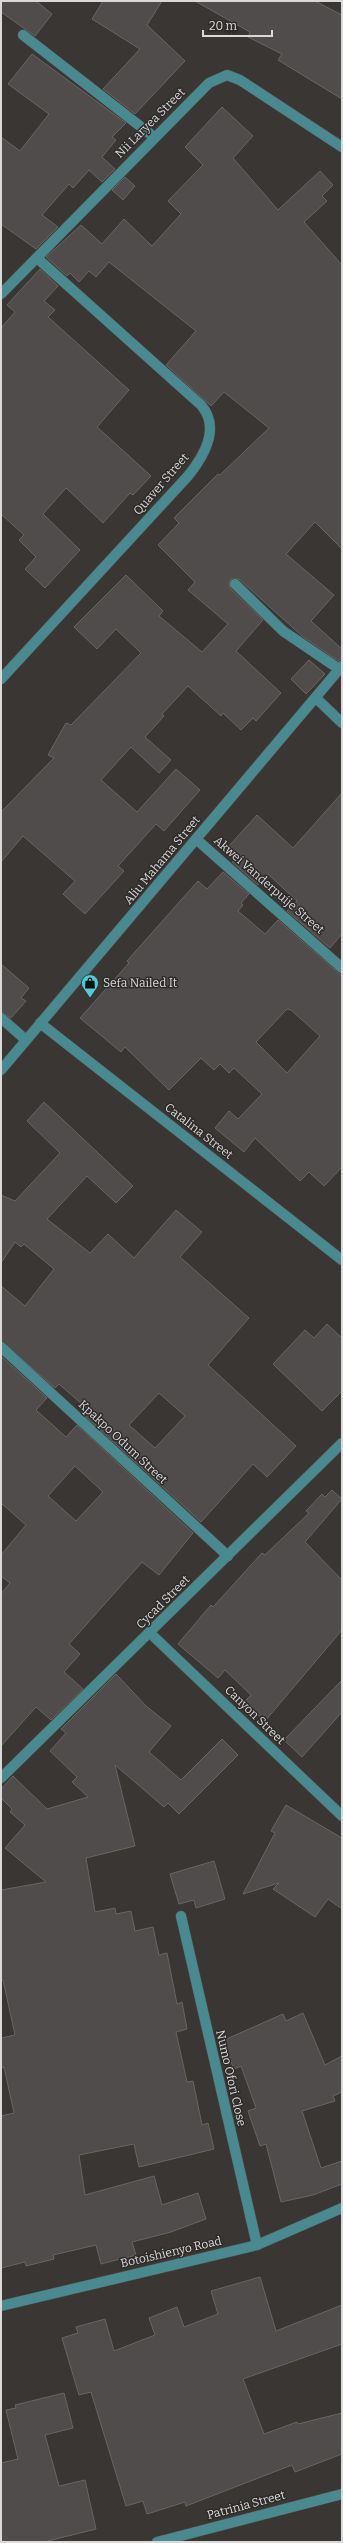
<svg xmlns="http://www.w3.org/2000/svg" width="343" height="2543" viewBox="0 0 343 2543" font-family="Bitter,serif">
<rect width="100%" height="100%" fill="#393634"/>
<!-- building -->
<g fill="#4f4c4b" stroke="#686563" fill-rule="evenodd">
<polygon points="1,1 36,1 52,14 35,36 1,12"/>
<polygon points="103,1 162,1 147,25 185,61 135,114 103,89 140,49 92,19"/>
<polygon points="195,1 315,1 342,15 342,99 278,60 282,54 248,37 250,32"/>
<polygon points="32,54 126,123 112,137 116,140 102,157 115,169 102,182 89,170 73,188 69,184 42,215 58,227 36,249 1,224 1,137 20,151 49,114 8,84"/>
<polygon points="222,107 253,136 233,158 278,210 320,171 333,185 322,196 327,201 304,222 342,265 342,549 315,522 286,554 334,595 311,621 342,649 342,658 338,661 302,636 239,579 231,579 229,583 230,588 263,620 236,651 281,693 256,721 253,718 241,730 223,713 221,716 188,686 162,714 164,716 145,737 171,760 159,773 131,747 101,780 137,812 176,769 200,790 164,831 156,824 118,866 124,871 85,914 63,894 75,881 23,836 1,862 1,812 54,758 48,755 66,723 71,725 141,653 116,629 97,649 74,627 126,575 163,611 159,616 202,652 228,624 188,590 195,582 158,545 179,523 174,518 218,474 220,475 269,428 224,392 211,406 166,365 196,331 109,262 96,277 89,271 79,282 70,273 67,276 46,257 81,225 102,244 124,219 152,246 181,214 168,201 203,165 185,147"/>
<polygon points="125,177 135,186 123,200 112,190"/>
<polygon points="40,269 58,286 44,301 55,310 48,317 129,390 97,427 151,476 133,495 130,493 103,523 66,488 43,514 80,550 45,588 25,569 36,557 19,540 24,535 1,514 1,328 15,312 7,305"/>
<polygon points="309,660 325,674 306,694 291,679"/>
<polygon points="342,793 342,934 330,948 287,911 297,901 268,874 258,885 232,862 239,855 229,846 257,815 293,848"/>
<path d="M223,872l26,22 -8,9 2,2 -5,6 27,23 13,-14 64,56v191l-18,19 -15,-14 -9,9 -45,-43 -11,14 -29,-24 14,-17 9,8 24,-25 -28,-26 -5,5 -9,-9 -6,6 -13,-12 -32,32 -44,-43 -4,5 -41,-34 49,-55 -2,-2 71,-80 9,8zM287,1009l4,1 29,26 -33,37 -31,-31z"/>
<polygon points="1,964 29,988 21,998 26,1001 11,1018 1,1012"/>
<path d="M44,1102l89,84 -17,17 -29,-27 -40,43 43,34 18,-19 26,24 42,-48 26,22 -22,25 69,61 -41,47 88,81 -29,31 -14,-13 -52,58 -116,-106 5,-5 -31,-27 -4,4 -54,-47v-55l24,20 29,-37 -30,-25 -3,3 -6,-5 -14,21v-68l14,6 45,-48 -33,-32zM159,1393l26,23 -30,32 -26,-23z"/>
<polygon points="327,1324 342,1338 342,1391 322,1411 273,1364 305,1330 314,1338"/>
<path d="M1,1356l46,42 -11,12 30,27 11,-12 116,108 -34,42 -17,-13 -73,82 11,10 -16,18 19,17 -32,31 -15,-13 -35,39v-152l9,-11 -9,-7v-21l25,-30 -25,-22zM75,1466l28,26 -27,29 -28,-25z"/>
<polygon points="332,1490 342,1499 305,1542 342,1580 342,1630 265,1721 244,1702 251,1695 225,1670 218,1678 178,1644 211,1605 213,1607 262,1553 265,1555 309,1513 306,1511 322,1494 325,1497"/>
<polygon points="116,1674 146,1706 171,1726 149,1752 181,1780 222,1739 238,1755 179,1814 168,1803 164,1807 115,1765 135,1846 86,1858 95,1912 115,1908 116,1914 131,1911 135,1931 153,1927 159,1955 167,1953 177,2004 182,2002 187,2029 176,2032 187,2082 193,2081 202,2125 208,2123 214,2149 139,2167 134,2144 79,2155 85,2195 154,2176 162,2205 198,2193 206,2219 171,2232 132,2242 136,2255 101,2264 96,2245 53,2255 54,2259 26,2266 25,2262 1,2268 1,2116 14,2113 4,2067 1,2068 1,2038 15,2035 3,1980 1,1981 1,1890 46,1882 5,1848 25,1825 10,1812 12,1809 1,1798 1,1789 13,1776 47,1809 88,1797 72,1782 77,1777 50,1751 66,1733 61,1729"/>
<polygon points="342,1680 342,1712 302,1757 284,1740"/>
<polygon points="286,1805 342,1838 342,1909 328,1899 315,1917 273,1889 279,1883 243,1894 275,1833 271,1831"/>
<polygon points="214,1861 225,1899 196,1908 194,1900 179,1904 170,1874"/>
<polygon points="303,2013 325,2065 342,2056 342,2092 333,2096 335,2101 302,2111 321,2168 342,2161 342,2184 313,2195 281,2202 266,2144 260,2146 248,2111 256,2108 241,2066 234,2069 222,2041 283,2014 286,2021"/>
<polygon points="260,2277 276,2331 342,2305 342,2344 243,2379 264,2434 297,2422 298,2424 342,2413 342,2454 295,2472 292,2465 186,2506 185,2502 147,2514 143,2501 126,2506 91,2392 79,2395 62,2338 78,2333 76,2327 105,2319 114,2351 155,2335 149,2318 177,2307 184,2327 218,2314 211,2291"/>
<polygon points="64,2393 73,2428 45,2435 59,2486 85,2480 96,2529 44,2542 1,2542 1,2463 18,2459 6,2410 16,2408 15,2405"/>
</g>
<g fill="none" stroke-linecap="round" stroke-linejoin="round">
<!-- minor casing -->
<g stroke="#565352" stroke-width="11">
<g id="minor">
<polyline points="23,35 154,137"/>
<polyline points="1,294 209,83 227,75 240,80 342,147"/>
<polyline points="235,584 283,631 339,669"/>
<path d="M1,679l187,-203c16,-20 33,-48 13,-71l-164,-147"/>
<polyline points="316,698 342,723"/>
<polyline points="196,839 342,968"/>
<polyline points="1,1018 26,1040"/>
<polyline points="40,1023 342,1260"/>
<polyline points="1,1070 342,666"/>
<polyline points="1,1347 228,1556"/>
<polyline points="150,1633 342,1816"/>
<polyline points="1,1778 342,1443"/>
<polyline points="181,1916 257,2245"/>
<polyline points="1,2306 257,2245 342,2208"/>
<polyline points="157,2542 342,2494"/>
</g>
</g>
<!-- minor -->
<use href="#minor" stroke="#488a90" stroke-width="10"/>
</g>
<!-- icons -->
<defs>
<g id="shop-pin" transform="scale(0.9)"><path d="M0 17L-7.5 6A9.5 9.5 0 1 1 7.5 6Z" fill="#52cbd7" stroke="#2e2c2a"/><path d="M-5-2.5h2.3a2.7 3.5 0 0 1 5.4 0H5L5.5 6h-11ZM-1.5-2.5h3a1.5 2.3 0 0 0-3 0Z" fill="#111"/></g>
</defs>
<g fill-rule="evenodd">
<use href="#shop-pin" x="90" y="983"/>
</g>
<g text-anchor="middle" stroke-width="3" stroke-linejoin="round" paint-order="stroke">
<!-- street labels -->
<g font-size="12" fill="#dbd9d8" stroke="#2e2c2a">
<text transform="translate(150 123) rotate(-45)" y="4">Nii Laryea Street</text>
<text transform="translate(161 484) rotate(-49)" y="4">Quaver Street</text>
<text transform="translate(162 860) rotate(-50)" y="4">Aliu Mahama Street</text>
<text transform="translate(269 885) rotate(41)" y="4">Akwei Vanderpuije Street</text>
<text transform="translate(199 1131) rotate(38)" y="4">Catalina Street</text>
<text transform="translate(123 1442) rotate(43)" y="4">Kpakpo Odum Street</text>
<text transform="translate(163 1602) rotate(-45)" y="4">Cycad Street</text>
<text transform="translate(255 1715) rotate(44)" y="4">Canyon Street</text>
<text transform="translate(231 2078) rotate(77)" y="4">Numo Ofori Close</text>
<text transform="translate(171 2252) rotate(-13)" y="4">Botoishienyo Road</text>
<text transform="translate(246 2505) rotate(-15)" y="4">Patrinia Street</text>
</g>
<!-- poi labels -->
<g font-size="12" fill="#dbd9d8" stroke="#2e2c2a" text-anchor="start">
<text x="103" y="987">Sefa Nailed It</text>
</g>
</g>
<!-- border -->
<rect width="343" height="2543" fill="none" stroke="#dbd9d8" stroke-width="4"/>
<!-- scale -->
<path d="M203 30v6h69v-6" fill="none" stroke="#dbd9d8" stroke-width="2"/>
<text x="209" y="30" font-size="12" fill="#dbd9d8" stroke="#2e2c2a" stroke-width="3" paint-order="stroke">20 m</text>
</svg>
